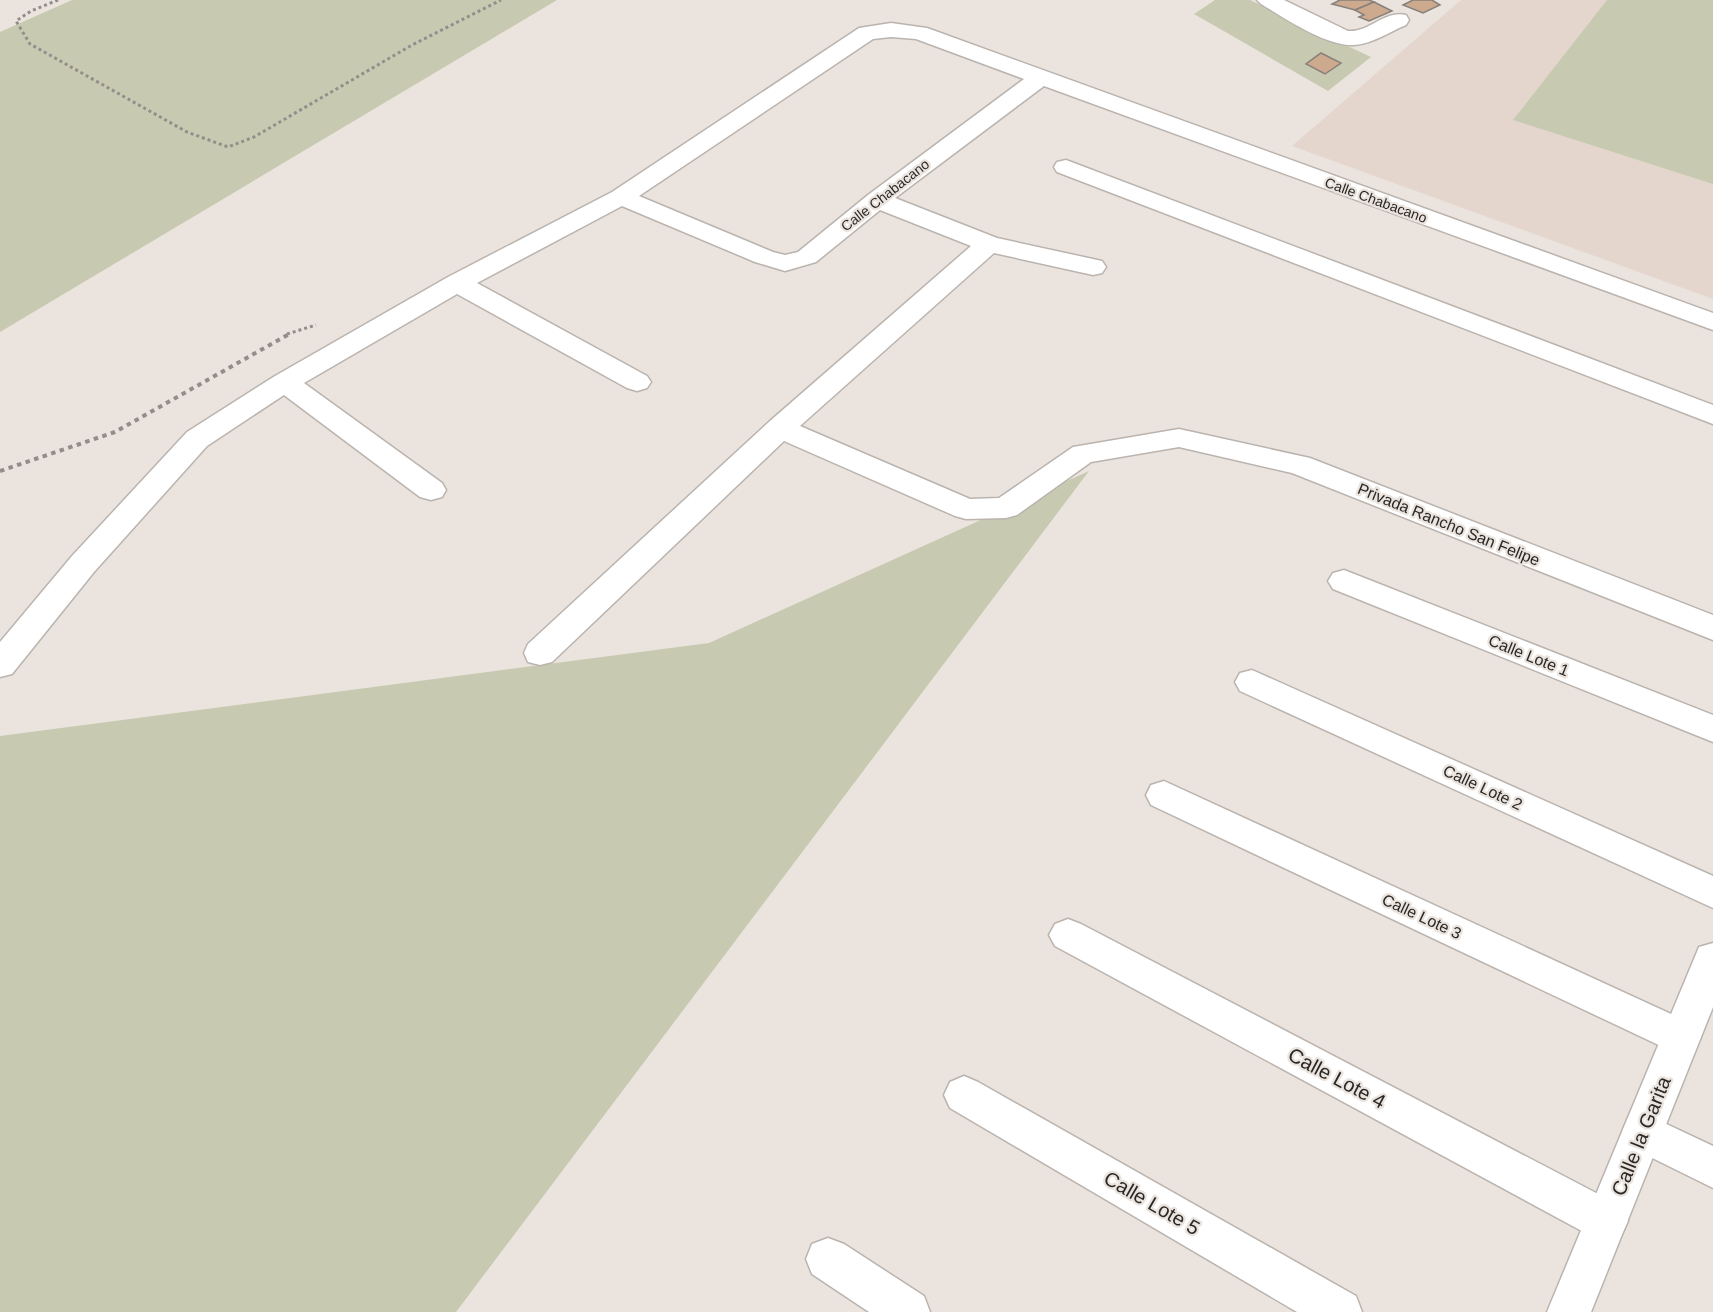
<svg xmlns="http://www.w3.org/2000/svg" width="1713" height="1312" viewBox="0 0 1713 1312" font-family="Helvetica,sans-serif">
<rect width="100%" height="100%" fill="#ebe4de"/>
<!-- built -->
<polygon fill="#e4d6cd" points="1461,0 1713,0 1713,299 1292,146"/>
<!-- green -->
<g fill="#c7cab0">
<polygon points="72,0 557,0 0,332 0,32"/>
<polygon points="1215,0 1250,0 1371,57 1328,91 1194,14"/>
<polygon points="1607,0 1713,0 1713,184 1513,120"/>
<polygon points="1089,471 456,1312 0,1312 0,736 709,643"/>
</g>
<!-- building -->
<g fill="#cda98d" stroke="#86807b" stroke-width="1.5">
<polygon points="1340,0 1369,0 1374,2 1355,10 1332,4"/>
<polygon points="1413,0 1432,0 1440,5 1423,13 1403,5"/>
<polygon points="1374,2 1392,11 1369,21 1359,17 1364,15 1355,10"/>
<polygon points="1321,53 1341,63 1325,74 1306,64"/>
</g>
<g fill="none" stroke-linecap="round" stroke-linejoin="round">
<!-- minor casing -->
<g stroke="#bab3ae" stroke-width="3">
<g id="minor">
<path d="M1257,0h27l64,31c21,2 36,-21 58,-16l3,5 -3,5c-17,7 -34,19 -52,20 -29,1 -69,-27 -93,-41z"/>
<path d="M891,23l36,5 786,285v17l-669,-244 -149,112 102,40 105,23 4,6 -4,6 -9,2 -99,-22 -194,173 170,73 29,-1 74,-51 106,-18 131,29 403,157v25l-421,-167 -113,-26 -88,15 -74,53 -11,3 -40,1 -11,-3 -171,-75 -232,221 -12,3 -12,-3 -4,-9 4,-9 242,-223 201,-175 -91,-36 -64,52 -31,9 -30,-9 -133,-56 -145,77 170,93 4,6 -4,6 -10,3 -10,-3 -170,-94 -153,89 138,100 4,7 -4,7 -11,3 -11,-3 -136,-102 -77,51 -113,126 -82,102 -12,3v-35l72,-86 115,-124 88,-56 173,-99 164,-85 247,-164zM891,37l25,2 108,40 -156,116 -70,57 -13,3 -12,-3 -134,-56 234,-157z"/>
<polygon points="1066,160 1713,405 1713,424 1057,172 1054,167 1057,162"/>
<polygon points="1344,570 1713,715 1713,742 1333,589 1328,581 1333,573"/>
<polygon points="1252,670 1713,876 1713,908 1240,691 1235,682 1240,673"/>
<polygon points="1164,781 1695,1025 1701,1037 1695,1049 1681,1055 1667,1049 1151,805 1146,795 1151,785"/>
<polygon points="1068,919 1081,924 1621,1206 1628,1221 1621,1236 1606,1242 1591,1236 1055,946 1049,935 1055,924"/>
<polygon points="964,1076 978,1082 1356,1296 1362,1312 1297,1312 950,1108 944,1095 950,1082"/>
<polygon points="1643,1113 1713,1146 1713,1188 1628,1146 1622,1132 1628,1118"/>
<polygon points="828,1238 844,1244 924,1296 930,1312 869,1312 812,1274 806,1259 812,1244"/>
</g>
</g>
<!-- tertiary casing -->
<g stroke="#bab3ae" stroke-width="3">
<polygon id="tertiary" points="1713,943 1713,1007 1591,1312 1547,1312 1694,959 1699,947"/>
</g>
<!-- path-far1 -->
<g stroke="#938e8a" stroke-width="3" stroke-dasharray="3 3" stroke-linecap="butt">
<polyline points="58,0 31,11 16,21 30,44 187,132 228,147 254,137 412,45 501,0"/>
<polyline points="287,334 316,325"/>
</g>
<!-- path -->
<polyline stroke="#938e8a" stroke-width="4" stroke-dasharray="4.5 4.5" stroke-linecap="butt" points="0,471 115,432 291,333"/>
<!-- minor -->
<use href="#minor" fill="#fff" fill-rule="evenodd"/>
<!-- tertiary -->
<use href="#tertiary" fill="#fff" fill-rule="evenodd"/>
</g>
<g text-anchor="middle" stroke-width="4.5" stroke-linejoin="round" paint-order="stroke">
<!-- far-street labels -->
<g font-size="14" fill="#2a2826" stroke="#ebe4de">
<text transform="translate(885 195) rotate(-38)" y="5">Calle Chabacano</text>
<text transform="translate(1376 200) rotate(20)" y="5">Calle Chabacano</text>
</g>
<!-- street labels -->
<g font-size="16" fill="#2a2826" stroke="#ebe4de">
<text transform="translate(1449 524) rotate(22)" y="6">Privada Rancho San Felipe</text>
<text transform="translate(1529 655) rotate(22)" y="6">Calle Lote 1</text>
<text transform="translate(1483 787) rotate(25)" y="6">Calle Lote 2</text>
<text transform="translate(1422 916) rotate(25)" y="6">Calle Lote 3</text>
</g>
<!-- near-street labels -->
<g font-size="20" fill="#2a2826" stroke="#ebe4de">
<text transform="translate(1337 1078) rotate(28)" y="7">Calle Lote 4</text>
<text transform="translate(1641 1136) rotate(-68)" y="7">Calle la Garita</text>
<text transform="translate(1152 1203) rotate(30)" y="7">Calle Lote 5</text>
</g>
</g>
</svg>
